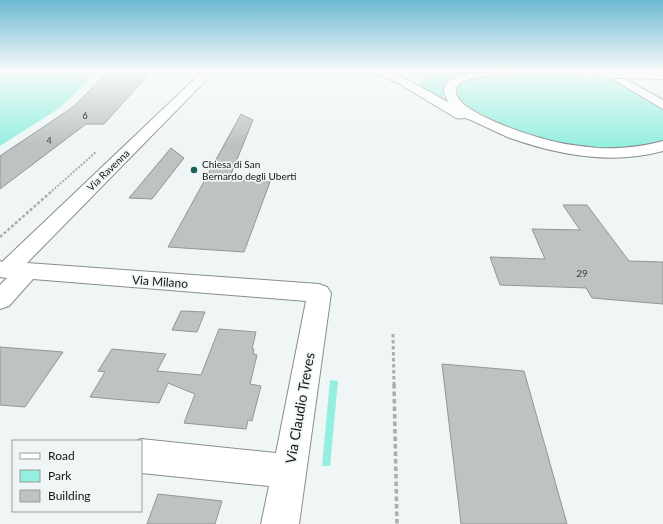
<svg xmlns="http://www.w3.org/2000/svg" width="663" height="524" viewBox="0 0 663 524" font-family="Lato,sans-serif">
<rect width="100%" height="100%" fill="#eff6f5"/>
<!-- green -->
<g fill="#95efe0">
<polygon points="0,71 98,71 61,107 0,146"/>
<path d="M430,71h45c-9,2 -27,5 -31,15 -2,4 0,10 -1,12l-16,-7 -7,-7 2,-7z"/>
<path d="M518,73l93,4 52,33v30c-47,23 -173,-2 -205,-43v-11c16,-14 40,-12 60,-13z"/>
<polygon points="330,380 338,381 330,466 322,466"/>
</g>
<!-- building -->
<g fill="#bcc3c2" stroke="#919796">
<polygon points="109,71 138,71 135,74 148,75 104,124 86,124 0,189 0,156 73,107"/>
<polygon points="241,114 253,120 229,179 270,182 244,252 168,247"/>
<polygon points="171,148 184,158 152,199 129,198"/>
<polygon points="563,205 587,205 629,261 663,262 663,304 592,298 586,288 500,285 490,257 545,259 532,229 580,230"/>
<polygon points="181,311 205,312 197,332 172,330"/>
<polygon points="219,329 256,332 252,349 254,349 253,354 257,355 250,384 261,386 252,421 248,420 246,429 184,423 195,394 168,383 159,403 90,397 105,372 98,371 112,349 166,354 157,371 201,375"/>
<polygon points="0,347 63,352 25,407 0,405"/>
<polygon points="442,364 524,371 567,524 461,524"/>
<polygon points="158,494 222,501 215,524 147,524"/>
</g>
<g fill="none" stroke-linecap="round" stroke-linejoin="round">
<!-- minor casing -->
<g stroke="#888e8d" stroke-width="2">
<polygon id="minor" points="203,71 215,71 27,263 319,284 327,287 331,293 299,524 261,524 269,486 141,473 141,441 137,441 141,439 276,453 306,301 33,279 9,306 0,309 0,285 7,278 0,277 0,261 2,262"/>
</g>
<!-- highway casing -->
<g stroke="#888e8d" stroke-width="2">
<g id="highway">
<path d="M370,71h16l20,8 42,23c-1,-3 -4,-8 -4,-11 0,-28 94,-20 112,-20l-5,3c-18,1 -85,-4 -94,13 -12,23 80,51 95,54 14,4 30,5 45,7 23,1 44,-1 66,-7v10c-50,14 -105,4 -153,-13 -8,-3 -42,-20 -45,-20 -3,0 -5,1 -9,0l-58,-35z"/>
<polygon points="618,75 663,100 663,109 614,80 612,78 614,76"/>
</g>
</g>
<!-- path-far4 -->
<polyline stroke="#aaafae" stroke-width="1.5" stroke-dasharray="1.5 1" stroke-linecap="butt" points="66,77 100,76"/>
<!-- path-far3 -->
<polyline stroke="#aaafae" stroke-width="2" stroke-dasharray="2 1.5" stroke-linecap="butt" points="52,191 96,152"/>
<!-- path-far2 -->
<polyline stroke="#aaafae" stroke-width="2.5" stroke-dasharray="3 2" stroke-linecap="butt" points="0,237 53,190"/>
<!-- path-far1 -->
<polyline stroke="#aaafae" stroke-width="3" stroke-dasharray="3.5 2.5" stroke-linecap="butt" points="393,334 394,385"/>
<!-- path -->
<polyline stroke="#aaafae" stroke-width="3.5" stroke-dasharray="4.5 3" stroke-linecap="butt" points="394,384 397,524"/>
<!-- minor -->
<use href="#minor" fill="#fff" fill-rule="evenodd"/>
<!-- highway -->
<use href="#highway" fill="#fff" fill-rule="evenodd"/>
<!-- major-bridge casing -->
<g stroke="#888e8d" stroke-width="14" stroke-linecap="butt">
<polyline id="major-bridge" points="588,71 663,73"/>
</g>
<!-- major-bridge -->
<use href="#major-bridge" stroke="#fff" stroke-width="12"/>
</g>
<!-- sky -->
<linearGradient id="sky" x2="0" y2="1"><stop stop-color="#6db9d2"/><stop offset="0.49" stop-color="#f8fbfa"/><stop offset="1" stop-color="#f8fbfa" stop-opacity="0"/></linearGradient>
<rect width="663" height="145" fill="url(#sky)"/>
<!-- markers -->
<circle fill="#186259" stroke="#eff6f5" stroke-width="1.5" cx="194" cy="170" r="4"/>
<g text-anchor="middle" stroke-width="3.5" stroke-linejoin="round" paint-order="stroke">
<!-- far-number labels -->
<g font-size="9" fill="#3f4242">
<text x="85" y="119">6</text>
<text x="49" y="144">4</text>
</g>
<!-- far-poi labels -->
<g font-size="10" fill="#151717" stroke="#eff6f5" text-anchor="start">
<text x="202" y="168">Chiesa di San<tspan x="202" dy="12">Bernardo degli Uberti</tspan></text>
</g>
<!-- far-street labels -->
<g font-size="10" fill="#151717" stroke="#eff6f5">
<text transform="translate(108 170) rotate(-44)" y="4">Via Ravenna</text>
</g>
<!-- number labels -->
<g font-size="10" fill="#3f4242">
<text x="582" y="277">29</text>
</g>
<!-- street labels -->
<g font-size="12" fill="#151717" stroke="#eff6f5">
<text transform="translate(160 282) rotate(4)" y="4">Via Milano</text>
</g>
<!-- near-street labels -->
<g font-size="14" fill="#151717" stroke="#eff6f5">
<text transform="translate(300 408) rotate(-80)" y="5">Via Claudio Treves</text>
</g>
</g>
<!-- legend -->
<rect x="12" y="440" width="130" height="72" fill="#eff6f5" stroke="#989d9c"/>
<rect x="20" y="453" width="20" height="6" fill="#ffffff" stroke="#989d9c"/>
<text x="48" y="460" font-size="12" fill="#151717">Road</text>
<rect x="20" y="470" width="20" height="12" fill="#95efe0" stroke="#989d9c"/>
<text x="48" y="480" font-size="12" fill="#151717">Park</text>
<rect x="20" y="490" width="20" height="12" fill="#bcc3c2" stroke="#989d9c"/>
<text x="48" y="500" font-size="12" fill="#151717">Building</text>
</svg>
